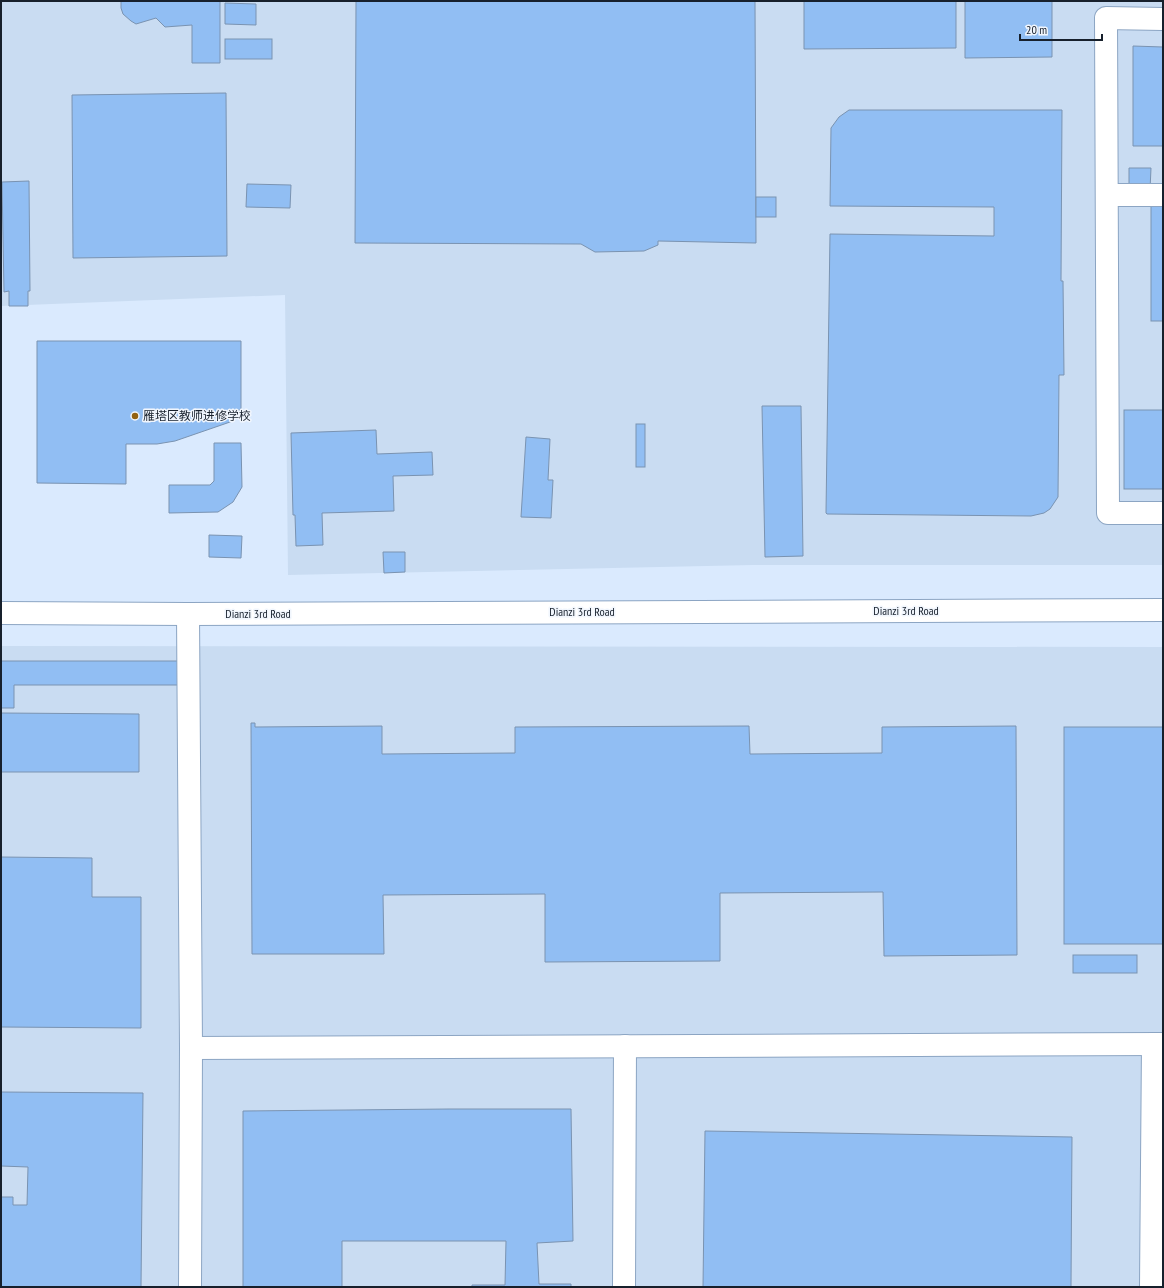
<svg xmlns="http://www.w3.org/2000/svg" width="1164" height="1288" viewBox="0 0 1164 1288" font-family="'PT Sans Narrow','Noto Sans SC',sans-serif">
<rect width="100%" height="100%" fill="#daeafe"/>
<!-- built -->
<g fill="#c9dcf2">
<polygon points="1,1 1163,1 1163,565 753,565 288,575 285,295 1,306"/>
<polygon points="1,646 1163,647 1163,1287 1,1287"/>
</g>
<!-- building -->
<g fill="#91bef3" stroke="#7a93b1">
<polygon points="121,1 220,1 220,63 192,63 192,25 165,27 156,18 136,24 131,21 123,14 121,8"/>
<polygon points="356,1 755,1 756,243 658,241 658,245 644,251 595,252 581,244 355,243"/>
<polygon points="804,1 956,1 956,48 804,49"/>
<polygon points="965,1 1052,1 1052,57 965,58"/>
<polygon points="225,3 256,4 256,25 225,24"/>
<rect x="225" y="39" width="47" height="20"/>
<polygon points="1133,46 1163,47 1163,146 1133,146"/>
<polygon points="226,93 227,256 73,258 72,95"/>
<polygon points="849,110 1062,110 1061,281 1063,281 1064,375 1059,375 1058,497 1050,509 1044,513 1031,516 827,514 826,513 830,234 994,236 994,207 830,206 831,128 839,117"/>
<polygon points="1129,168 1151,168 1150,190 1129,189"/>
<polygon points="29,181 30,291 28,291 28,306 9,306 9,291 4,292 2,182"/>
<polygon points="247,184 291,185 290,208 246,207"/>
<rect x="756" y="197" width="20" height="20"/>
<rect x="1151" y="205" width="12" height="116"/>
<polygon points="37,341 241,341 241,410 233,410 233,421 175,441 157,444 126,444 126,484 37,483"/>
<polygon points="762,406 801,406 803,556 765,557"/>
<rect x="1124" y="410" width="39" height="79"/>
<rect x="636" y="424" width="9" height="43"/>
<polygon points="376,430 377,454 432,452 433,475 393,476 394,511 322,513 323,545 296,546 295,515 293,515 291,433"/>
<polygon points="526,437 550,439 548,480 553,480 551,518 521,517"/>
<polygon points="214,443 241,443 242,487 233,502 218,512 169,513 169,485 210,485 214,481"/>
<polygon points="209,535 242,536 241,558 209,557"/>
<polygon points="383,552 405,552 405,572 384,573"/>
<polygon points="1,661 180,661 180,685 14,685 14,708 1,708"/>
<polygon points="1,713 139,714 139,772 1,772"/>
<polygon points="251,723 255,723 255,727 382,726 382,754 515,753 515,727 749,726 750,754 882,753 882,727 1016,726 1017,955 884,956 883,892 720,893 720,961 545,962 545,894 383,895 384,954 252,954"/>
<rect x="1064" y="727" width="99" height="217"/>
<polygon points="1,857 92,858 92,897 141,897 141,1028 1,1027"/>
<rect x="1073" y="955" width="64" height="18"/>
<polygon points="1,1092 143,1093 141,1287 1,1287 1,1197 13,1197 13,1205 27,1205 28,1167 1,1166"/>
<polygon points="449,1109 571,1109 573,1241 537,1243 539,1284 571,1284 571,1287 472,1287 472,1285 505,1285 506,1241 342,1241 342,1287 243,1287 243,1111"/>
<polygon points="705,1131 1072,1137 1071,1287 703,1287"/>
</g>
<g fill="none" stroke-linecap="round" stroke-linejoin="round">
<!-- street casing -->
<g stroke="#8ca5c3" stroke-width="24">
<g id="street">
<polyline points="1163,19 1106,18 1108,513 1163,513"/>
<polyline points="1107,195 1163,195"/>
<polyline points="188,614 191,1048 190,1287"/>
<polyline points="191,1048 1163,1044"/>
<polyline points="624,1287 625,1046"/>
<polyline points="1151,1287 1153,1044"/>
</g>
</g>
<!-- secondary casing -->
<g stroke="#8ca5c3" stroke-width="24">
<polyline id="secondary" points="1,613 188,614 1163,610"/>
</g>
<!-- street -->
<use href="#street" stroke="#fff" stroke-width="22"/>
<!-- secondary -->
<use href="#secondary" stroke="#fff" stroke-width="22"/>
</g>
<!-- markers -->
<circle fill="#936212" stroke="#f1f6fd" stroke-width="1.5" cx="135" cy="416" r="4"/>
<g text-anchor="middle" stroke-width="3" stroke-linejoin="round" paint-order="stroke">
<!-- poi labels -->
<g font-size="12" fill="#17202c" stroke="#f1f6fd" text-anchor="start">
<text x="143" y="420">雁塔区教师进修学校</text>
</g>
<!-- street labels -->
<g font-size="12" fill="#17202c" stroke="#f1f6fd">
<text x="906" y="615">Dianzi 3rd Road</text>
<text x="582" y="616">Dianzi 3rd Road</text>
<text x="258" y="618">Dianzi 3rd Road</text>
</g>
</g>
<!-- border -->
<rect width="1164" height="1288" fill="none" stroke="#17202c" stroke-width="4"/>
<!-- scale -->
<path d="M1020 34v6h82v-6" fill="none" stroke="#17202c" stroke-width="2"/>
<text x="1026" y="34" font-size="12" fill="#17202c" stroke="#f1f6fd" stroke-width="3" paint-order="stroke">20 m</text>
</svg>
